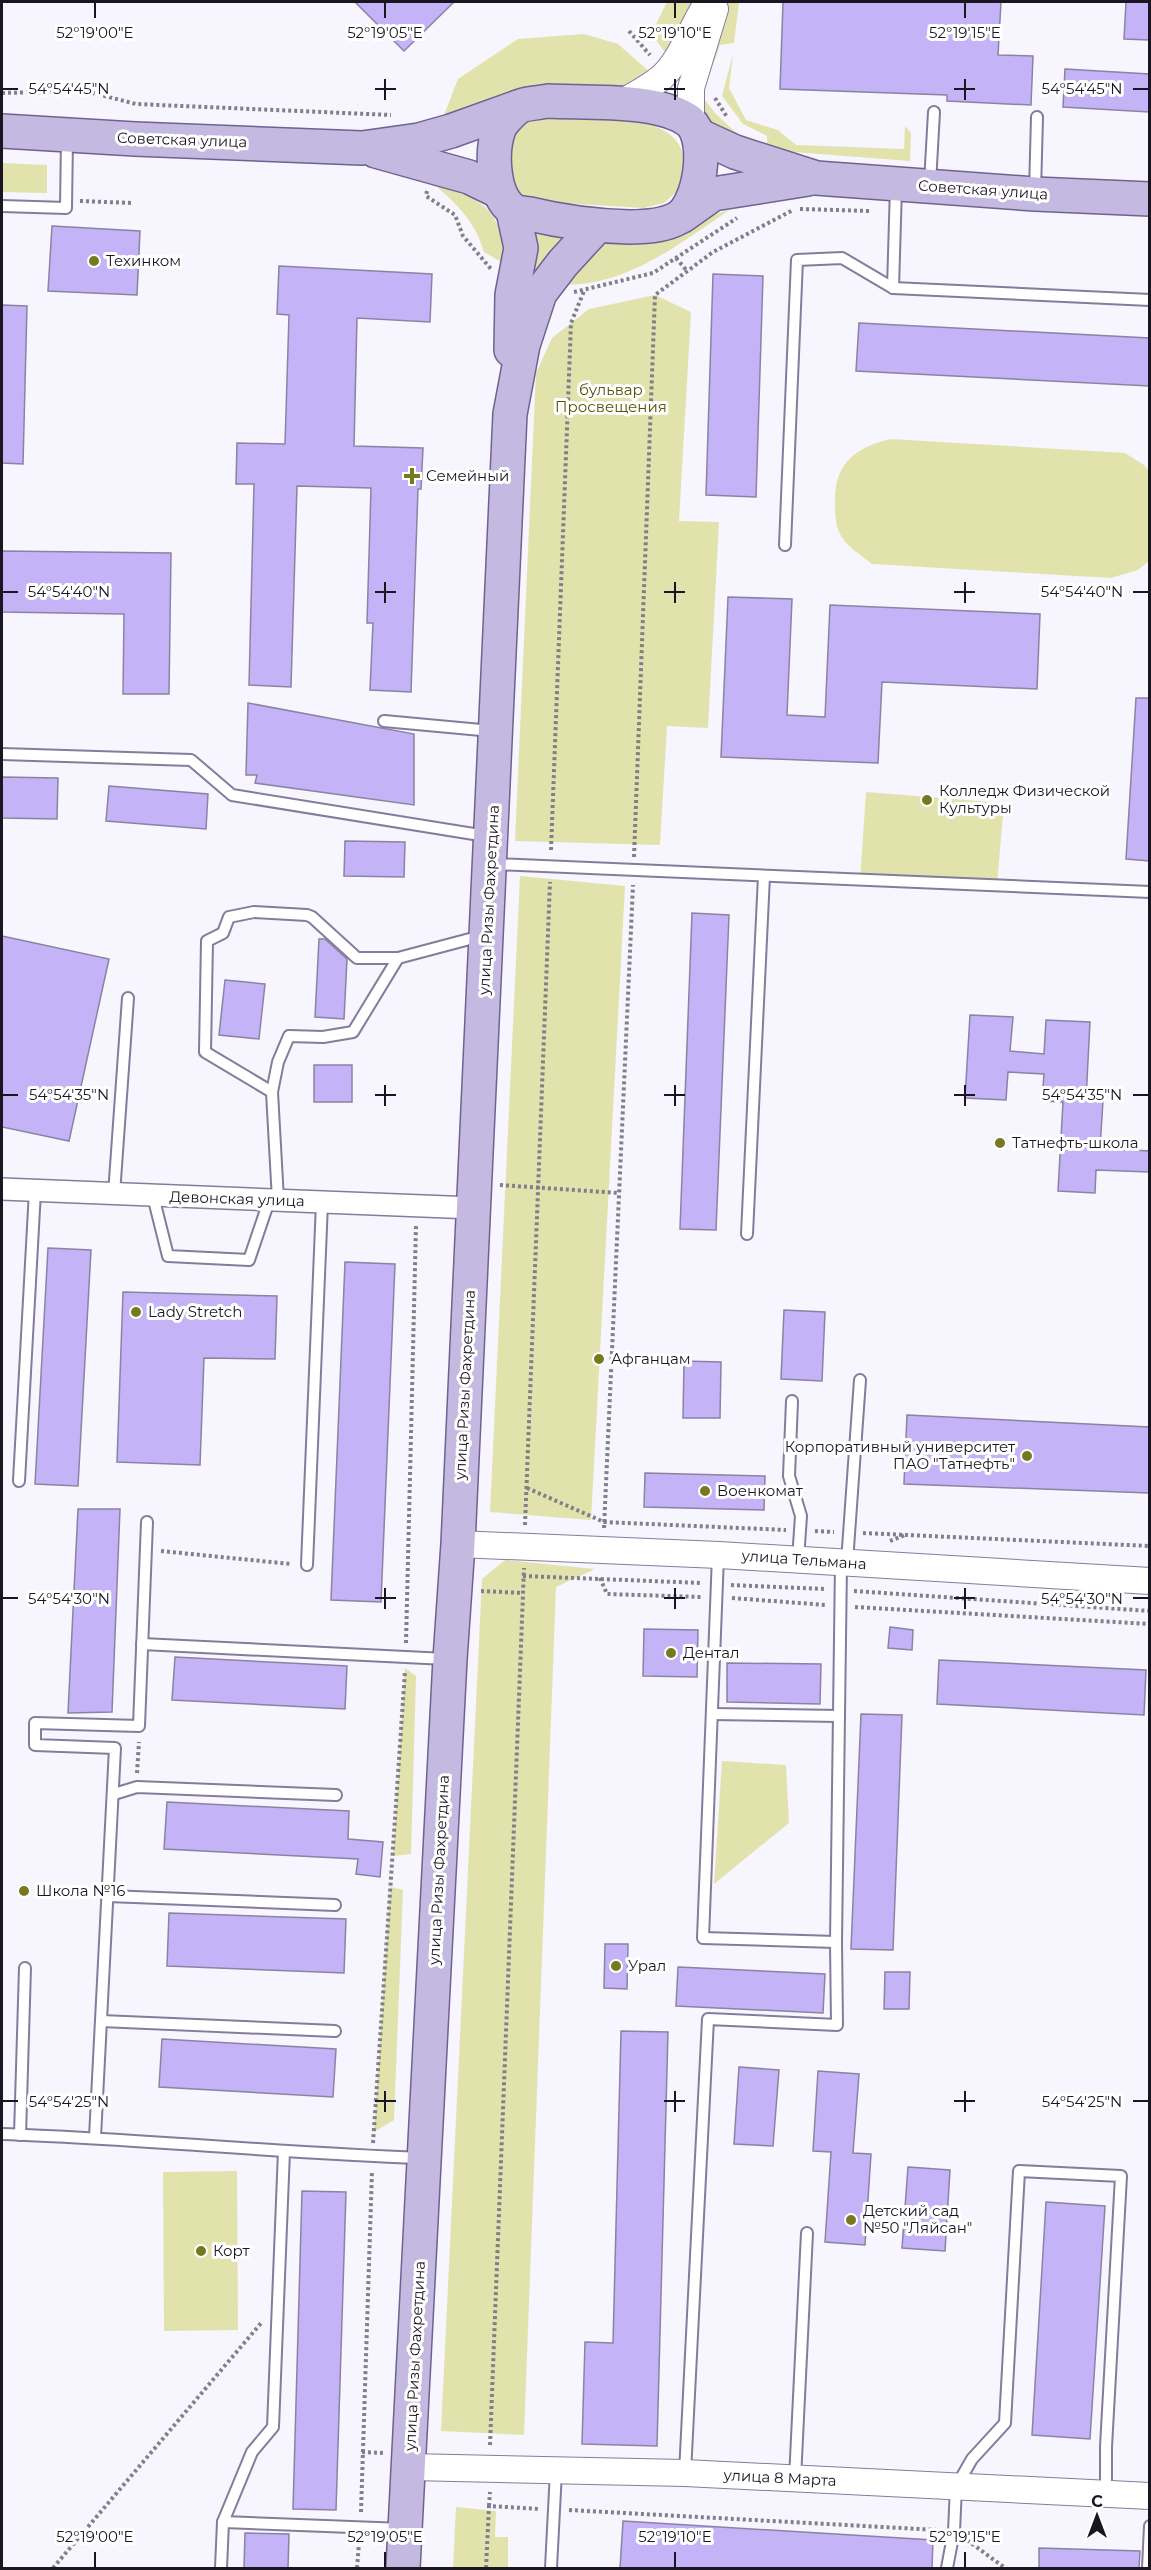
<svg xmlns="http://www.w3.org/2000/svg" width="1151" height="2570" viewBox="0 0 1151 2570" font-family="Montserrat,sans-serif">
<rect width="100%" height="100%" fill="#f7f5fd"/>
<!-- green -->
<g fill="#e2e3ac">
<polygon points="667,2 694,2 668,56 651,34"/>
<polygon points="725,2 739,2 734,43 720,45 710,73 702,74"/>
<polygon points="584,34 618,44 652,74 619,93 441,123 458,79 518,39"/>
<polygon points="733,54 729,88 746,120 778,130 796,145 904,149 905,126 911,133 910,161 767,150 767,136 743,124 722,96"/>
<polygon points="700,94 716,114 746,142 703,122"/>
<path d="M579,117c32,2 98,-2 105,41 1,9 -1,19 -1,28l-19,17 -20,5 -103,-6 -22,-9 -12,-11 -1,-47 16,-16z"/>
<polygon points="2,163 47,165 47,193 2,192"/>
<path d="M436,186c51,14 65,24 69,78l-21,-12c-9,-30 -25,-46 -48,-66z"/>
<path d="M731,209c-52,35 -110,82 -176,75l26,-33 30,-12 80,-16z"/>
<polygon points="525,221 573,230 537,277 528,274"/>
<polygon points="655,295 691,312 679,521 719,522 708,728 667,726 660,845 515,841 536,373 552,338 589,309"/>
<path d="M891,439l234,14 19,12 5,6v90l-11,9 -27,8 -239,-14c-11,-9 -27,-18 -33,-32 -4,-9 -4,-22 -4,-32 0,-38 22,-53 56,-61z"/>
<polygon points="866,792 1004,803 997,885 860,880"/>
<polygon points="520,876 625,886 591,1520 490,1512"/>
<polygon points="505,1560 595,1569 556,1587 524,2435 441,2431 482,1579"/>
<polygon points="405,1668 416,1676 411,1854 393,1856"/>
<polygon points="722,1761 786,1765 789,1823 714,1884"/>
<polygon points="390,1887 403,1890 394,2120 374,2132"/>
<polygon points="237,2171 238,2330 164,2331 163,2172"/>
<polygon points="456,2507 496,2511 495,2537 508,2537 508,2568 453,2568"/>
</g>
<!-- building -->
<g fill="#c4b3f6" stroke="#8b83a3" stroke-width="1.5">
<polygon points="355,2 454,2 404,51"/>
<polygon points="783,2 1001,2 998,55 1033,56 1031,105 947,101 947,95 780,89"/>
<polygon points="1126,2 1149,2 1149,40 1124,39"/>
<polygon points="1065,69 1149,74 1149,112 1063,107"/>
<polygon points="52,226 140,231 137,295 48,291"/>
<polygon points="279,266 432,274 430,322 357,318 354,446 423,448 421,489 418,489 411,692 370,690 373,623 367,623 371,488 297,486 291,687 249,685 254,484 236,484 237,443 285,444 289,315 277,314"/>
<polygon points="713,274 763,276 756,497 706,495"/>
<polygon points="2,305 27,306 23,464 2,463"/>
<polygon points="859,323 1149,338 1149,386 856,371"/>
<polygon points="2,551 171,553 169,694 123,694 124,614 2,612"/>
<polygon points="728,597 792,599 787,715 825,717 830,605 1040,614 1037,689 882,682 878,763 721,757"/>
<polygon points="1136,698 1149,698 1149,861 1126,859"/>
<polygon points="248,703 414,734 414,805 255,783 257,775 246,775"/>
<polygon points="2,777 58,778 57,819 2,818"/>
<polygon points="109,786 208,794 206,829 106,821"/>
<polygon points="345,841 405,842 404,877 344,876"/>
<polygon points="692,913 729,915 716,1230 680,1229"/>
<polygon points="2,936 109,959 69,1141 2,1127"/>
<polygon points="319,939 325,939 347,959 344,1019 315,1017"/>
<polygon points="225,980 265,984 259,1039 219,1035"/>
<polygon points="970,1015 1013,1017 1010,1051 1044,1054 1046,1020 1090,1022 1086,1100 1103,1101 1100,1148 1149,1151 1149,1172 1096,1170 1095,1193 1058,1191 1063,1102 1042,1101 1044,1074 1008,1072 1006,1100 965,1098"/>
<rect x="314" y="1065" width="38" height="37"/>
<polygon points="48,1248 91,1250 78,1486 35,1484"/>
<polygon points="345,1262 395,1264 381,1602 331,1600"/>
<polygon points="123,1292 277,1296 275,1359 204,1358 200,1465 117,1462"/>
<polygon points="784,1310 825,1312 822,1381 781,1379"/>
<polygon points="684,1361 721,1362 720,1418 683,1418"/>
<polygon points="907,1415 1149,1427 1149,1493 904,1484"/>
<polygon points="645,1473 765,1476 764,1510 644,1507"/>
<polygon points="78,1509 120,1509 112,1712 68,1713"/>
<polygon points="890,1627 913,1630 912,1650 888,1648"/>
<polygon points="644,1629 698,1630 697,1677 643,1676"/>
<polygon points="175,1657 347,1666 345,1709 172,1700"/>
<polygon points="939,1660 1146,1670 1144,1715 937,1704"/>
<polygon points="727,1663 821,1664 820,1704 727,1702"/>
<polygon points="861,1714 902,1715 893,1950 851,1949"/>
<polygon points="167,1802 349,1811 348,1839 383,1842 380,1877 356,1874 358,1859 164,1849"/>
<polygon points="169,1913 346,1919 344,1973 167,1966"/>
<polygon points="605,1944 628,1944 627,1989 604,1988"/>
<polygon points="678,1967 825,1974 823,2013 676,2006"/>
<polygon points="885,1972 910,1972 909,2009 884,2009"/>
<polygon points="621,2031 668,2032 657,2446 582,2444 585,2342 613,2343"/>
<polygon points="162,2039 336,2049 333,2097 159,2087"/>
<polygon points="739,2067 779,2070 773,2146 734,2144"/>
<polygon points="818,2071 859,2074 853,2153 871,2154 865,2245 825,2242 831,2152 813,2151"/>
<polygon points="908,2167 950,2170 945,2251 902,2248"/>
<polygon points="302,2191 346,2192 336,2510 293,2509"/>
<polygon points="1046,2202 1105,2206 1090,2439 1032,2435"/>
<polygon points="623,2521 933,2540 932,2568 620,2568"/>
<polygon points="245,2533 289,2534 288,2568 244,2568"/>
<polygon points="1039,2548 1140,2551 1139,2568 1039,2568"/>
</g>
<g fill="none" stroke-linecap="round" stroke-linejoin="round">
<!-- service casing -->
<g stroke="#847c9c" stroke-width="14">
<g id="service">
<polyline points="930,183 934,112"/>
<polyline points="1035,192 1037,117"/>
<polyline points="2,206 66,208 67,138"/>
<polyline points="893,288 896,187"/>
<polyline points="785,545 797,260 842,258 893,288 1150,300"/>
<polyline points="384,721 492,731"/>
<polyline points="2,754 191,760 232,795 486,836"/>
<polyline points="494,864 1150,892"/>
<polyline points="272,1092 205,1052 207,941 223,933 229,917 254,912 307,915 312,917 357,958 398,958"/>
<polyline points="114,1194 128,998"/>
<polyline points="153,1196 168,1256 249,1260 269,1201"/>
<polyline points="278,1200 272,1092 278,1062 289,1036 323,1037 353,1032 398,958 481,936"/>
<polyline points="747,1234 764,876"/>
<polyline points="792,1401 789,1476 801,1516 798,1559"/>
<polyline points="19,1481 35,1191"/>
<polyline points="718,1556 703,1938 836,1942"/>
<polyline points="847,1562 860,1380"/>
<polyline points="307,1565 322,1203"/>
<polyline points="142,1644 446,1659"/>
<polyline points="712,1714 839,1716"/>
<polyline points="114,1794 137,1787 336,1795"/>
<polyline points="108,1896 335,1905"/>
<polyline points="101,2021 335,2031"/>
<path d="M2,2134c139,5 279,19 418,24"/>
<polyline points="20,2135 25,1968"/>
<polyline points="95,2137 115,1748 35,1745 35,1723 139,1726 147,1522"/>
<polyline points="685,2473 708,2019 837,2025 836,1942 841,1563"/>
<polyline points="795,2479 807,2233"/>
<polyline points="223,2522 403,2529"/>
<polyline points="221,2568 223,2522 252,2452 273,2427 284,2151"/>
<polyline points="551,2568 556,2471"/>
<polyline points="947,2568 954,2531 956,2487 972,2459 1005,2423 1019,2171 1121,2176 1106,2447 1106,2495"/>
<polyline points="1148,2568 1150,2526"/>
</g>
</g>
<!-- minor casing -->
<g stroke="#847c9c" stroke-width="24">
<polyline id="minor" points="2,1189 473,1208"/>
</g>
<!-- tertiary casing -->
<g stroke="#847c9c" stroke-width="28">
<g id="tertiary">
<path d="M619,104c14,-8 30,-16 43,-27 21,-20 30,-52 46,-75"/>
<polyline points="691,123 691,88 715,9"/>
<polyline points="458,1544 719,1555 1150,1581"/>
<polyline points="410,2467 685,2473 1150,2496"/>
</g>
</g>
<!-- primary casing -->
<g stroke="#6f6291" stroke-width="36">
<g id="primary">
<path d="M548,101c37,2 113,-3 142,21 20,18 10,83 -12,96 -14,8 -33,9 -49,9 -34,-1 -66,-5 -99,-13 -5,-1 -13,-1 -17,-4 -21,-15 -22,-59 -14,-81 2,-6 13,-17 18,-21 7,-5 22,-5 31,-7z"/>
<polyline points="2,131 135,139 362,148 419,140 451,131 518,107"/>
<polyline points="698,135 735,152 816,178 1035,194 1150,199"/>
<polyline points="376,151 469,177 498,191"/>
<polyline points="682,216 713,194 808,179"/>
<polyline points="511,350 512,295 521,248 513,211"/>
<polyline points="403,2568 450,1659 458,1544 510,414 523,345 540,293 563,263 597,226"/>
</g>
</g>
<!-- path -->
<g stroke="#817f89" stroke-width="4" stroke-dasharray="3 3" stroke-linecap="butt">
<polyline points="629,31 650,55"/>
<polyline points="2,93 85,91 136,104 391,115"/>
<polyline points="715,98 727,117"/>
<polyline points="427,191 426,196 455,215 463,236 491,269"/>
<polyline points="80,201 133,203"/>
<polyline points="800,209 870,211"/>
<polyline points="676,258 687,271"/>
<polyline points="574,292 653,273 737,218"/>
<polyline points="551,850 571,323 584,291"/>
<polyline points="634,857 655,295 713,252 793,210"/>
<polyline points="500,1185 619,1193"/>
<polyline points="527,1488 604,1522 786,1530"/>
<polyline points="525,1525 550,882"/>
<polyline points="604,1528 633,885"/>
<polyline points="815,1531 834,1532"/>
<polyline points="863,1533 1150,1546"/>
<polyline points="890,1541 905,1535"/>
<polyline points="161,1551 291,1564"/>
<polyline points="523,1576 702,1583"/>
<polyline points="600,1578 607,1594 701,1597"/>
<polyline points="731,1585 825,1589"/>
<polyline points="481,1591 523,1593"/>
<polyline points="854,1591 1150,1611"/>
<polyline points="732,1598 826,1605"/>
<polyline points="855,1607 1150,1624"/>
<polyline points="406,1643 416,1225"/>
<polyline points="137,1773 139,1742"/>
<polyline points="373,2143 405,1671"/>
<polyline points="490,2445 524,1568"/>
<polyline points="362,2452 384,2453"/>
<polyline points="489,2506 490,2492"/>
<polyline points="569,2510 938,2530"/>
<polyline points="361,2512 372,2171"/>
<polyline points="967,2540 1005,2568"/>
<polyline points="53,2568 262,2322"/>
<polyline points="357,2568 359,2543"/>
<polyline points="486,2568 489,2506 540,2509"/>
</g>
<!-- service -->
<use href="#service" stroke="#fff" stroke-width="10"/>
<!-- minor -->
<use href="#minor" stroke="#fff" stroke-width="21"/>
<!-- tertiary -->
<use href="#tertiary" stroke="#fff" stroke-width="26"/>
<!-- primary -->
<use href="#primary" stroke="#c4b9e1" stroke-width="33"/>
</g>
<!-- ticks -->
<path fill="none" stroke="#191622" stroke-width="2" d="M95,3v15M385,3v15M675,3v15M965,3v15M385,79v21M675,79v21M965,79v21M3,89h15M375,89h21M664,89h21M954,89h21M1133,89h15M385,582v21M675,582v21M965,582v21M3,592h15M375,592h21M664,592h21M954,592h21M1133,592h15M385,1085v21M675,1085v21M965,1085v21M3,1095h15M375,1095h21M664,1095h21M954,1095h21M1133,1095h15M385,1588v21M675,1588v21M965,1588v21M3,1598h15M375,1598h21M664,1598h21M954,1598h21M1133,1598h15M385,2091v21M675,2091v21M965,2091v21M3,2101h15M375,2101h21M664,2101h21M954,2101h21M1133,2101h15M95,2552v15M385,2552v15M675,2552v15M965,2552v15"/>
<!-- markers -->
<g fill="#78781f" stroke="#fff" stroke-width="2">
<circle cx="94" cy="261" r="6"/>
<path d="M409 467h6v6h6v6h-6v6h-6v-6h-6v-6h6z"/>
<circle cx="927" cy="800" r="6"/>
<circle cx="1000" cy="1143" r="6"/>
<circle cx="136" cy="1312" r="6"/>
<circle cx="599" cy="1359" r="6"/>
<circle cx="1027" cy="1456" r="6"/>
<circle cx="705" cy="1491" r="6"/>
<circle cx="671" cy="1653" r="6"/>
<circle cx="24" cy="1891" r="6"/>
<circle cx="616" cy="1966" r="6"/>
<circle cx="851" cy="2220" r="6"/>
<circle cx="201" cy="2251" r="6"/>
</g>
<g text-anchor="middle" stroke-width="6" stroke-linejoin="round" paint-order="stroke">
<!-- street labels -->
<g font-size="15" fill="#191622" stroke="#fff">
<text transform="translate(182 140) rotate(2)" y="5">Советская улица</text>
<text transform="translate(983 190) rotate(4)" y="5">Советская улица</text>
<text transform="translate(489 900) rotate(-87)" y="5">улица Ризы Фахретдина</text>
<text transform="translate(237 1199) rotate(2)" y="5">Девонская улица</text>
<text transform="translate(465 1385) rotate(-87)" y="5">улица Ризы Фахретдина</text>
<text transform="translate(804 1560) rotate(4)" y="5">улица Тельмана</text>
<text transform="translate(439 1870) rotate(-87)" y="5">улица Ризы Фахретдина</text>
<text transform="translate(415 2356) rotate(-87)" y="5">улица Ризы Фахретдина</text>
<text transform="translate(780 2478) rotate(3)" y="5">улица 8 Марта</text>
</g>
<!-- poi labels -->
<g font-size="15" fill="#191622" stroke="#fff" text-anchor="start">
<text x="106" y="266">Техинком</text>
<text x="426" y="481">Семейный</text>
<text x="939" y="796">Колледж Физической<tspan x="939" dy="17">Культуры</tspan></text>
<text x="1012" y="1148">Татнефть-школа</text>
<text x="148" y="1317">Lady Stretch</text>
<text x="611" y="1364">Афганцам</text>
<text x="1015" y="1452" text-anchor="end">Корпоративный университет<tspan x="1015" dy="17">ПАО "Татнефть"</tspan></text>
<text x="717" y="1496">Военкомат</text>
<text x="683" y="1658">Дентал</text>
<text x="36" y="1896">Школа №16</text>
<text x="628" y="1971">Урал</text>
<text x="863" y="2216">Детский сад<tspan x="863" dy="17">№50 "Ляйсан"</tspan></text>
<text x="213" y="2256">Корт</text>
</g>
<!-- park labels -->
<g font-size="15" fill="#54540a" stroke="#fff">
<text x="611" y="395">бульвар<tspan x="611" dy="17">Просвещения</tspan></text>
</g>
</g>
<g font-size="15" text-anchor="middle" fill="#191622" stroke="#fff" stroke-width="6" stroke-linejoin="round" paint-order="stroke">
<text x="95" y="38">52°19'00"E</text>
<text x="385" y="38">52°19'05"E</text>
<text x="675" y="38">52°19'10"E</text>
<text x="965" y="38">52°19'15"E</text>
<text x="69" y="94">54°54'45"N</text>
<text x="1082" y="94">54°54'45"N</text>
<text x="69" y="597">54°54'40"N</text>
<text x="1082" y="597">54°54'40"N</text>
<text x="69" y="1100">54°54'35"N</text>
<text x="1082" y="1100">54°54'35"N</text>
<text x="69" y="1604">54°54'30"N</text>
<text x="1082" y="1604">54°54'30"N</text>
<text x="69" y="2107">54°54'25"N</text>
<text x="1082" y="2107">54°54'25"N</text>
<text x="95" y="2542">52°19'00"E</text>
<text x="385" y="2542">52°19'05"E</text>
<text x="675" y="2542">52°19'10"E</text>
<text x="965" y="2542">52°19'15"E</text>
</g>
<!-- border -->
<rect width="1151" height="2570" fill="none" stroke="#191622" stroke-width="6"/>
<!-- north arrow -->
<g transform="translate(1097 2516)" stroke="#ffffff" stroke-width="4.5" paint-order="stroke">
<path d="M0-4.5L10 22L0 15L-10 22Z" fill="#191622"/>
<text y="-9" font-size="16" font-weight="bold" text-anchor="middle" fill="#191622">С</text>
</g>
</svg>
